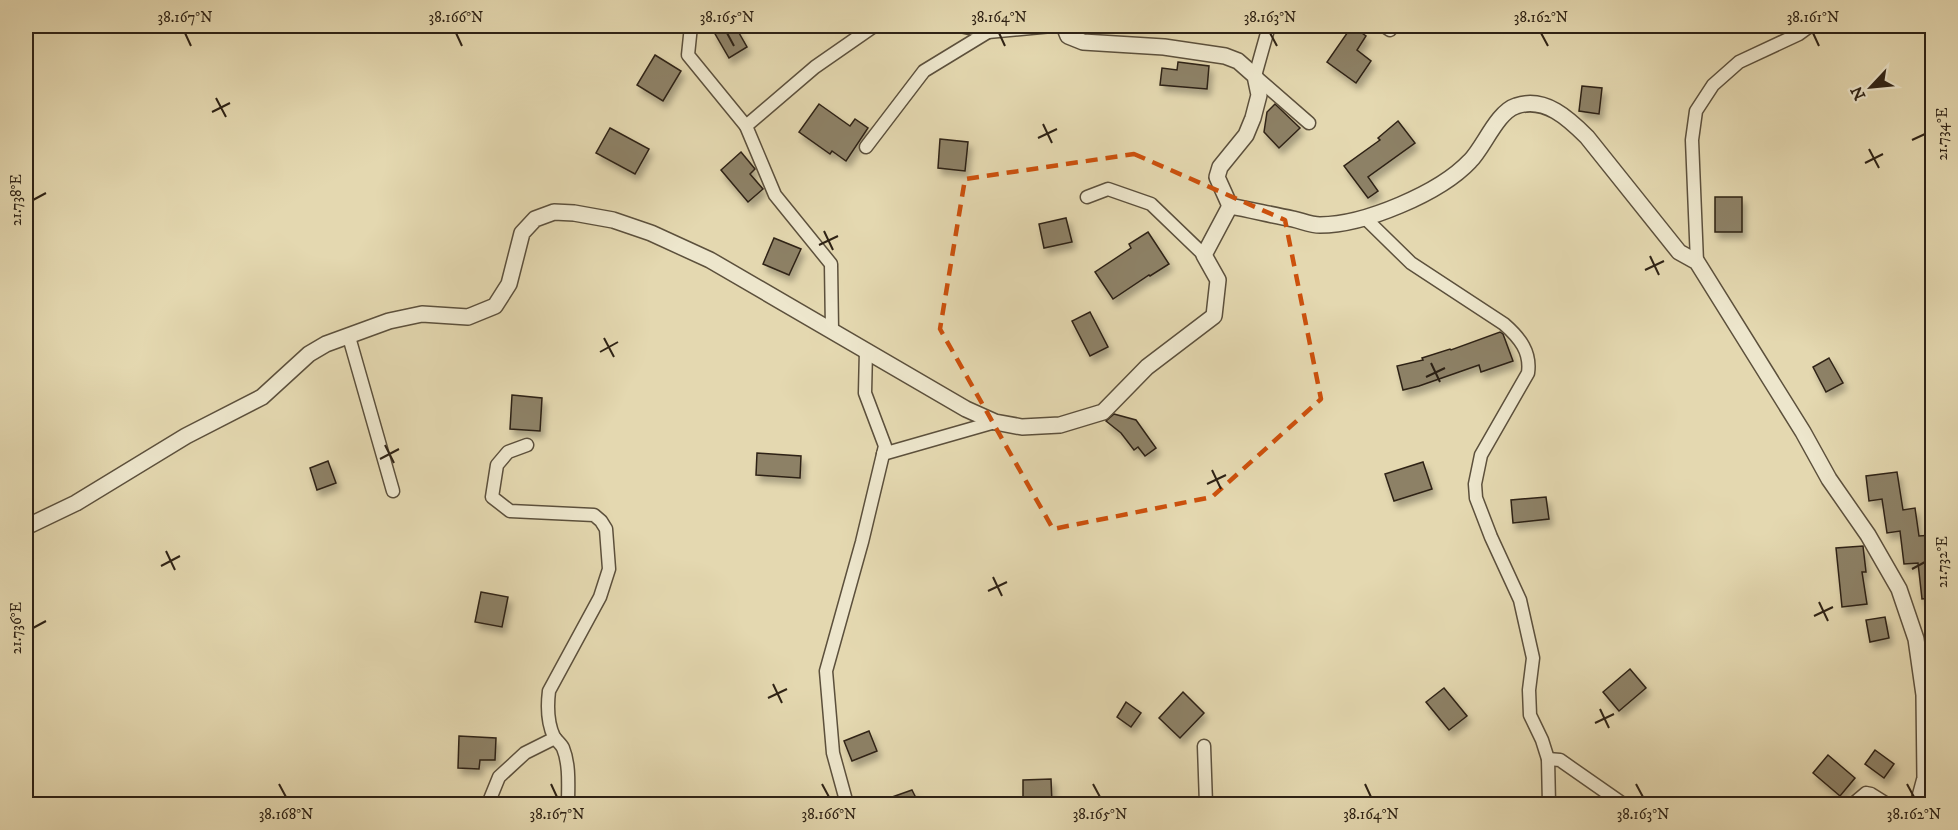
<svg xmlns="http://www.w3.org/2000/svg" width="1958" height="830" viewBox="0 0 1958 830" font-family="'IM FELL DW Pica',serif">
<defs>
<filter id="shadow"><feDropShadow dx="3.5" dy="6" stdDeviation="3" flood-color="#0004"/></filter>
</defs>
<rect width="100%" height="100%" fill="#e4d8b0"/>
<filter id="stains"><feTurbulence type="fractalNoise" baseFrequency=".00333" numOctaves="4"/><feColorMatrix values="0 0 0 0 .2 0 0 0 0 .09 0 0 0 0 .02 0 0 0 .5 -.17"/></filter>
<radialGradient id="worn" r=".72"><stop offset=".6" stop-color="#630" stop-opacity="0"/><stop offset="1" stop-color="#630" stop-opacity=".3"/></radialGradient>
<!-- building -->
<g fill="#8d8166" stroke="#2e2215" stroke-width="1.5" filter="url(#shadow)">
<polygon points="726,26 735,26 747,47 729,58 714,32"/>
<polygon points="1352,26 1366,36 1357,50 1371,61 1356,83 1327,62"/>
<polygon points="655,55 681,71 663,101 637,85"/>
<polygon points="1178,62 1209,66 1207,89 1160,85 1162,68 1177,70"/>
<polygon points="1582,86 1602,88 1599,114 1579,111"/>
<polygon points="819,104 850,126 855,119 868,128 846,161 832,151 830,154 799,132"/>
<polygon points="1275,104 1300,128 1279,148 1264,132 1267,112"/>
<polygon points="1398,121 1415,143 1368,177 1378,191 1368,198 1344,166 1380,140 1378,138"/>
<polygon points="610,128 649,149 635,174 596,153"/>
<polygon points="940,139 968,142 965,171 938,168"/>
<polygon points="741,152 755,169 750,174 763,189 748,202 721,170"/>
<rect x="1715" y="197" width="27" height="35"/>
<polygon points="1066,218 1072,242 1044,248 1039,224"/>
<polygon points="1148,232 1169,264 1150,276 1149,275 1113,299 1095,272 1131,248 1129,244"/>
<polygon points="774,238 801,249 789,275 763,264"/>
<polygon points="1090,312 1108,347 1090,356 1072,321"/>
<polygon points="1500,332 1503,334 1513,361 1481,372 1479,365 1419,386 1403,390 1397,366 1423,360 1422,358 1450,349 1451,350"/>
<polygon points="1829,358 1843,383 1826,392 1813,367"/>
<polygon points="512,395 542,398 540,431 510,429"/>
<polygon points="1114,414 1136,420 1156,448 1145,456 1138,447 1134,450 1121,433 1106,421"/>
<polygon points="757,453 801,456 800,478 756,475"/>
<polygon points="328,461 336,483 317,490 310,468"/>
<polygon points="1423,462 1432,489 1394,501 1385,474"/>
<polygon points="1897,472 1903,510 1915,508 1919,536 1932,535 1932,598 1922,599 1918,563 1904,564 1900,531 1887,533 1882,499 1869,501 1866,476"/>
<polygon points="1546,497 1549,519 1513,523 1511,500"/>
<polygon points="1863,546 1866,572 1862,572 1867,604 1842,607 1836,548"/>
<polygon points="481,592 508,597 502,627 475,622"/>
<polygon points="1885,617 1889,638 1870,642 1866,620"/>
<polygon points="1630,669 1646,688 1619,711 1603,692"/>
<polygon points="1444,688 1467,716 1449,730 1426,702"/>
<polygon points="1183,692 1204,713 1180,738 1159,718"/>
<polygon points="1126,702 1141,713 1131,727 1117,717"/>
<polygon points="869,731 877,751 852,761 844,741"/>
<polygon points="459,736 496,738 495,760 480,760 479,769 458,768"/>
<polygon points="1875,750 1894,764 1884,778 1865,764"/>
<polygon points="1828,755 1855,778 1840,796 1813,773"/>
<polygon points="1051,779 1052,804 1023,804 1023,780"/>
<polygon points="912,790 919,804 875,804 875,803"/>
</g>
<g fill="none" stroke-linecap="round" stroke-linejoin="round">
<!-- minor casing -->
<g stroke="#5c503c" stroke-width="15">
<g id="minor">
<polyline points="691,26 688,55 746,126"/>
<polyline points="960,26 988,32 1052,26"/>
<polyline points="1269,26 1255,76 1309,123"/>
<polyline points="1384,26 1390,30"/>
<polyline points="866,147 924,71 988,32"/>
<polyline points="1087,197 1108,189 1151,204 1204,255"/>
<path d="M1365,218l46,45 93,61c16,14 27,28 24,49l-47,82 -6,29 1,14 15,39 29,63 13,58 -4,32 1,25 12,25 6,19 1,45"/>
<polyline points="1697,262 1692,140 1696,111 1713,85 1739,62 1799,34 1810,26"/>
<polyline points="832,330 831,264 775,195 746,126 815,67 874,26"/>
<polyline points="349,337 393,491"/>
<path d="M527,445l-19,7 -11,13 -5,32 18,14 84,4 7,6 5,8 3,40 -9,28 -51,94c-2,16 -2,31 5,46 3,4 7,7 9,11 7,17 5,39 5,56"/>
<polyline points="883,454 995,422"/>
<polyline points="1204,746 1206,804"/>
<polyline points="1548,759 1560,760 1623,804"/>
<polyline points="488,804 499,777 525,753 555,738"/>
<polyline points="847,804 833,753 826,671 862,542 885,446 865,393 866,350"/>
<polyline points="1853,804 1866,793 1871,794 1887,804"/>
</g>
</g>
<!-- tertiary casing -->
<g stroke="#5c503c" stroke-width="18">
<g id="tertiary">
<polyline points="1064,26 1068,36 1083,42 1164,47 1225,56 1238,61 1255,76 1259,95 1253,118 1246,135 1220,167 1217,177 1230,206"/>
<path d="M1230,206c21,4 42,9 63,13 9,2 18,6 27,6 44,0 120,-32 150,-64 14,-14 27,-49 46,-55 29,-10 53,13 71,31l92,115 18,10 106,170 26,47 39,56 31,54 17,50 8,56 1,83 -7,26"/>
<polyline points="26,527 76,503 186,436 262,397 309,354 326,344 389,321 422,314 468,317 495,306 509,284 522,233 535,219 554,212 574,213 613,220 651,233 710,260 966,409 995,422 1022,427 1060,425 1103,412 1147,367 1214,316 1218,280 1204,255 1230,206"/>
</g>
</g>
<!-- minor -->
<use href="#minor" stroke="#ede6cc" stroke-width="12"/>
<!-- tertiary -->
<use href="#tertiary" stroke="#ede6cc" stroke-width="15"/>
</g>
<!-- marked area -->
<path fill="none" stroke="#cc510d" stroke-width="4.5" stroke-dasharray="12 8" stroke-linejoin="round" d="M1134,154l151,66 36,179 -109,98 -159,32 -113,-200 25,-150z"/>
<!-- ticks -->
<path fill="none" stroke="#2e2215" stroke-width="2" d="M185,33l6,13M456,33l6,13M727,33l7,13M999,33l6,13M1270,33l7,13M1541,33l7,13M1813,33l6,13M216,98l10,19M212,112l18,-9M1043,124l9,19M1038,138l19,-9M1912,140l13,-6M1869,149l10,19M1865,163l18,-9M33,200l13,-7M824,231l9,19M819,245l19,-9M1650,256l9,19M1645,270l19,-9M604,338l10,19M600,352l18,-10M1431,363l9,19M1426,377l19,-9M385,445l9,18M380,459l19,-10M1212,470l9,19M1207,484l19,-9M166,551l9,19M161,566l19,-10M1912,569l13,-7M993,577l9,19M988,591l19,-9M1819,602l9,19M1814,616l19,-9M33,628l13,-7M773,684l9,19M768,698l19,-9M1600,709l9,19M1595,723l19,-9M279,784l7,13M551,784l6,13M822,784l7,13M1093,784l7,13M1365,784l6,13M1636,784l7,13M1907,784l7,13"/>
<!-- margin -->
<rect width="1958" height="830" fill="none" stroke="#e4d8b0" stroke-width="66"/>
<!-- north arrow -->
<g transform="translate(1871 87) rotate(244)" stroke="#ede6cc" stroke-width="4.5" paint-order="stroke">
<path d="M0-4.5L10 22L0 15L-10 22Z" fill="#2e2215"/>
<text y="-9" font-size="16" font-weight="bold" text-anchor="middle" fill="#2e2215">N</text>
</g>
<rect x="33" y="33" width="1892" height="764" fill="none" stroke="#2e2215" stroke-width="2"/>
<g font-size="15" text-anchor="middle" fill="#2e2215">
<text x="185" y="22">38.167°N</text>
<text x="456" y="22">38.166°N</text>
<text x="727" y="22">38.165°N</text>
<text x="999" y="22">38.164°N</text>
<text x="1270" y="22">38.163°N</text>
<text x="1541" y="22">38.162°N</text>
<text x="1813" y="22">38.161°N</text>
<text transform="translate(1942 134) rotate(-90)" y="5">21.734°E</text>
<text transform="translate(16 200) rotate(-90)" y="5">21.738°E</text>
<text transform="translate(1942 562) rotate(-90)" y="5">21.732°E</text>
<text transform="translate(16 628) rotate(-90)" y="5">21.736°E</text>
<text x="286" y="819">38.168°N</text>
<text x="557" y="819">38.167°N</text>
<text x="829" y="819">38.166°N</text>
<text x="1100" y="819">38.165°N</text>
<text x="1371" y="819">38.164°N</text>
<text x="1643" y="819">38.163°N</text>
<text x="1914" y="819">38.162°N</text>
</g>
<rect width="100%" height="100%" filter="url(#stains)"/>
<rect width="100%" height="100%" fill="url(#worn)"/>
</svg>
